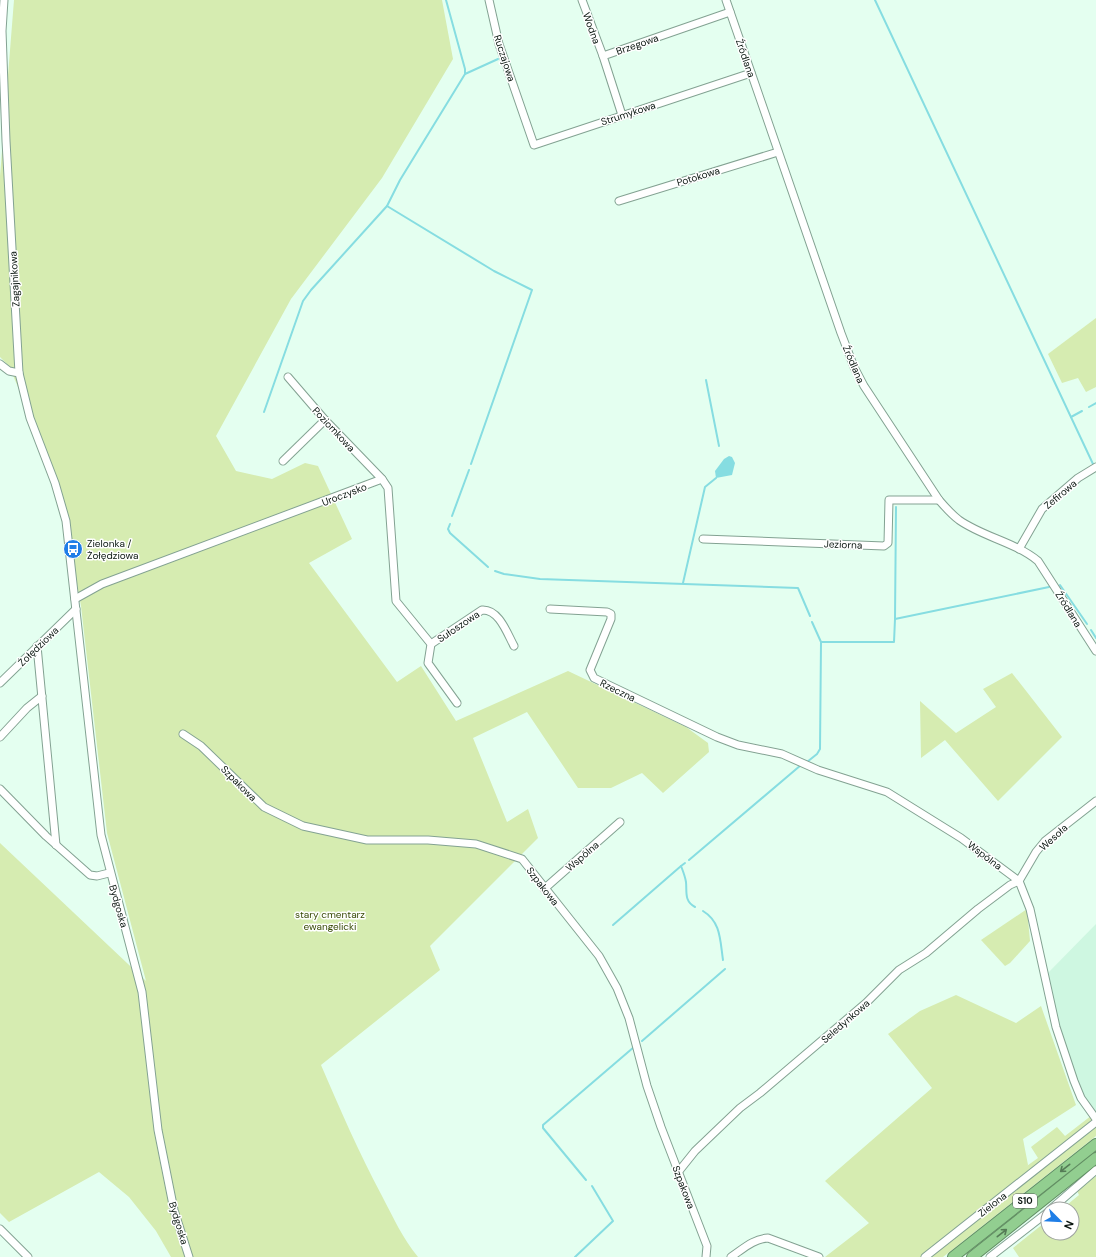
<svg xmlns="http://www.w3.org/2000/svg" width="1096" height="1257" viewBox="0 0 1096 1257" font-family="'DM Sans',sans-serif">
<rect width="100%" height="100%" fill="#e4fff0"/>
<!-- built -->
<polygon fill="#cef7e1" points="1096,924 1096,1112 1093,1115 1087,1107 1056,1027 1047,974"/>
<!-- green -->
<g fill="#d6ecb1">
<path d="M14,0h428l11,59 -71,119 -91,121 -75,137 20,35 36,8 33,-16 13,3 34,73 -43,24 88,119 24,-16 35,55 112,-50 118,56 22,16 1,9 -46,41 -21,-20 -31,15h-33l-51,-76 -54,26 34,84 21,-13 10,29 -108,108 10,24 -119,95c19,44 38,88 61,131 11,21 21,43 36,61h-247l-15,-26 -27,-34 -30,-25 -90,50 -9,-9v-370l146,138 -39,-148 -26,-227 -22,-123 -50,-117 -9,-9v-181z"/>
<polygon points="1096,318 1096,387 1086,392 1078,378 1062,383 1048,354"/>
<polygon points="1012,673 1062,737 998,801 945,740 921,758 920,701 956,733 996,707 983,689"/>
<polygon points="1027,909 1030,941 1010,963 1005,966 981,940"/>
<polygon points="956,995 1016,1023 1041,1006 1076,1105 1023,1139 1028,1165 1024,1168 1038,1158 1031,1147 1057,1127 1065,1136 1096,1112 1096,1136 943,1257 825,1257 869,1223 825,1181 932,1088 888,1034 920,1011"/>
<polygon points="1096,1176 1096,1257 1019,1257 1013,1248 1048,1220 1048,1233 1072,1233 1072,1209 1062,1209 1079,1195 1077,1191"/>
</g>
<!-- water -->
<polygon fill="#86dde1" points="729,456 732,457 735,463 732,475 716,478 715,471 724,459"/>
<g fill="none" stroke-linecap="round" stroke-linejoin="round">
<!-- stream -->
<g stroke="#86dde1" stroke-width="2">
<polyline points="446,0 465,69 465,74 400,180 387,206 494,271 532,290 471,464"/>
<polyline points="875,0 1093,464"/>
<polyline points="465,74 498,59"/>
<polyline points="706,380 719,446"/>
<polyline points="1089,407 1096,403"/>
<polyline points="264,412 303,301 311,290 387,206"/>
<polyline points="1071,417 1082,411"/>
<polyline points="452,516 469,470"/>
<polyline points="450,524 448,529 450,533 488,567"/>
<polyline points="495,571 504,574 540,579 798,588 810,616"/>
<polyline points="683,583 705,487 716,478"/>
<polyline points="1060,585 1087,624"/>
<polyline points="895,619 896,507"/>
<polyline points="1091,630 1096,638"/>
<polyline points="821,642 894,642 895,619 1049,587"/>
<polyline points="807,762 817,754 820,749 821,642 812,622"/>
<polyline points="689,860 801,765"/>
<path d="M685,863l-4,3c2,5 4,10 5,16 1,10 -2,19 9,25"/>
<path d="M703,911c18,11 17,29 20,49"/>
<polyline points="613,925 681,866"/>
<polyline points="642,1041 725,969"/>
<polyline points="586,1180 543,1128 543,1125 634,1047"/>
<polyline points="575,1257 613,1221 592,1186"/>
</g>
<!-- minor casing -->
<g stroke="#83a292" stroke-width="9">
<g id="minor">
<polyline points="4,0 2,31 6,141 19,373 30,418 55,483 66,521 101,835 142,992 158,1130 174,1210 189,1257"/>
<polyline points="489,0 499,44 534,145 751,73"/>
<polyline points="582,0 603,56"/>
<path d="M726,0l115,333 13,34 10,19 75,114c6,7 12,14 20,20 24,17 56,22 79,41l58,90"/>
<polyline points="622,115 603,56 730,12"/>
<polyline points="619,201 778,152"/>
<polyline points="0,364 9,371 19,373"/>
<polyline points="288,377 325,420 382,479"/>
<polyline points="283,461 325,420"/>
<polyline points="703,539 884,546 888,543 889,500 939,500"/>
<polyline points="1019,549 1042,509 1078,478 1096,467"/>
<polyline points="75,599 102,584 382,479 388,488 396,601 431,644 428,663 457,703"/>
<polyline points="550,609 607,612 611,614 611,619 590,670 594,678 717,737 738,745 782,754 818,770 887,792 961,838 1019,881 1030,909 1056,1027 1074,1081 1081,1098 1096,1119"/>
<path d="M431,644l51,-34c17,-1 25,23 32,36"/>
<polyline points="37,646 56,845"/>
<polyline points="0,683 76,609"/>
<polyline points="183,734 201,746 264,807 303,826 367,840 428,840 476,844 522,859 599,956 617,988 629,1018 647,1086 661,1127 707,1246 706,1257"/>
<polyline points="0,737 27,708 42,696"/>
<polyline points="0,789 46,836 90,875 97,876 109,873"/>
<polyline points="544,889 620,822"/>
<polyline points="679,1171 695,1151 740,1108 760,1093 866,1003 899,970 926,953 978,909 1010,885 1019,881 1036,852 1045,841 1096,801"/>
<polyline points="1051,1209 1096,1170"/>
<polyline points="0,1229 28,1257"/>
<path d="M731,1257c12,-8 22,-18 37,-19l51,19"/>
<polyline points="925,1257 1096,1122"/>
<polyline points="990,1257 1048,1212"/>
</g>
</g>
<!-- highway casing -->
<g stroke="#628e63" stroke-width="12">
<g id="highway">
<polyline points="953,1257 1096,1144"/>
<polyline points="972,1257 1096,1158"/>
</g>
</g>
<!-- minor -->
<use href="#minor" stroke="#fff" stroke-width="7"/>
<!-- highway -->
<use href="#highway" stroke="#92ce90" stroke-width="10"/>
</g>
<!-- one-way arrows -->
<defs><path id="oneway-shaft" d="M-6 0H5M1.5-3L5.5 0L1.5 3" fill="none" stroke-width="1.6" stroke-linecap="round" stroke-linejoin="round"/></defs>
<g stroke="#557b56">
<use href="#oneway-shaft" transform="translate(1065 1168) rotate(142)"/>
<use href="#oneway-shaft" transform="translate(1002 1233) rotate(-38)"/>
</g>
<!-- icons -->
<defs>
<g id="bus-disc" transform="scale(1)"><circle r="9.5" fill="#1f7ee7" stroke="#fff"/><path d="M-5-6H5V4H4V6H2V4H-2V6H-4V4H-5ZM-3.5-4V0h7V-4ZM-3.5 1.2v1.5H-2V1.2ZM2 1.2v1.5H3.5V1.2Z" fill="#fff"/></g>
</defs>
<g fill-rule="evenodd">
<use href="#bus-disc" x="73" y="549"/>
</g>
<g text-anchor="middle" stroke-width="3" stroke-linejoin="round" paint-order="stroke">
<!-- shield labels -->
<rect fill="#fff" stroke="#545c58" stroke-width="1" x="1013" y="1194" width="24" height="14" rx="3"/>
<g font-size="9" font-weight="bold" fill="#0a1610">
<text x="1025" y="1204">S10</text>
</g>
<!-- street labels -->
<g font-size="10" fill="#0a1610" stroke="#fff">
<text transform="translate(592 28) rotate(70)" y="4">Wodna</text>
<text transform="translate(637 44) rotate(-19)" y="4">Brzegowa</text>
<text transform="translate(505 58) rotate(72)" y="4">Ruczajowa</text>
<text transform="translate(746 58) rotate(71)" y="4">Źródlana</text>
<text transform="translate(628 113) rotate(-18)" y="4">Strumykowa</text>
<text transform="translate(698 176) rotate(-17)" y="4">Potokowa</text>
<text transform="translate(14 279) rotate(-93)" y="4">Zagajnikowa</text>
<text transform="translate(854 364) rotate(67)" y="4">Źródlana</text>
<text transform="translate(334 429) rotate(47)" y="4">Poziomkowa</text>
<text transform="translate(344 494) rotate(-21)" y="4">Uroczysko</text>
<text transform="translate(1060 494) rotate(-40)" y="4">Zefirowa</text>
<text transform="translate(843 544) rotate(2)" y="4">Jeziorna</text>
<text transform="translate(1069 609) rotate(58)" y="4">Źródlana</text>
<text transform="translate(458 626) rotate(-34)" y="4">Sułoszowa</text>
<text transform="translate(38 646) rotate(-44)" y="4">Żołędziowa</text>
<text transform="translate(618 690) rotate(26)" y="4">Rzeczna</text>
<text transform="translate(239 783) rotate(45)" y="4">Szpakowa</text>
<text transform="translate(1053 837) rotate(-42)" y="4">Wesoła</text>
<text transform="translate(985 855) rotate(37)" y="4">Wspólna</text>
<text transform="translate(582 856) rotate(-41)" y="4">Wspólna</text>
<text transform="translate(543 886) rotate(52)" y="4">Szpakowa</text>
<text transform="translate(119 906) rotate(74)" y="4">Bydgoska</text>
<text transform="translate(845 1021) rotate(-41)" y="4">Seledynkowa</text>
<text transform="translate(684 1187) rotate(69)" y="4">Szpakowa</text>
<text transform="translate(992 1204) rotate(-38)" y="4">Zielona</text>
<text transform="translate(179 1223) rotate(73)" y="4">Bydgoska</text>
</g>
<!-- poi labels -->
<g font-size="10" fill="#0a1610" stroke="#fff" text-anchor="start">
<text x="87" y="547">Zielonka /<tspan x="87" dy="12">Żołędziowa</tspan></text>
</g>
<!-- park labels -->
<g font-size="10" fill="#374a05" stroke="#fff">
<text x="330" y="918">stary cmentarz<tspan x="330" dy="12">ewangelicki</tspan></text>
</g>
</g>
<!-- north arrow -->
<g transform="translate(1060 1221) rotate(114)"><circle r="19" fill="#ffffff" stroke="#9da29f"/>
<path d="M0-3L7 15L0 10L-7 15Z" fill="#1f7ee7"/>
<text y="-6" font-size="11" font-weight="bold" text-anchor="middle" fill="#0a1610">N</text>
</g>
</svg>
